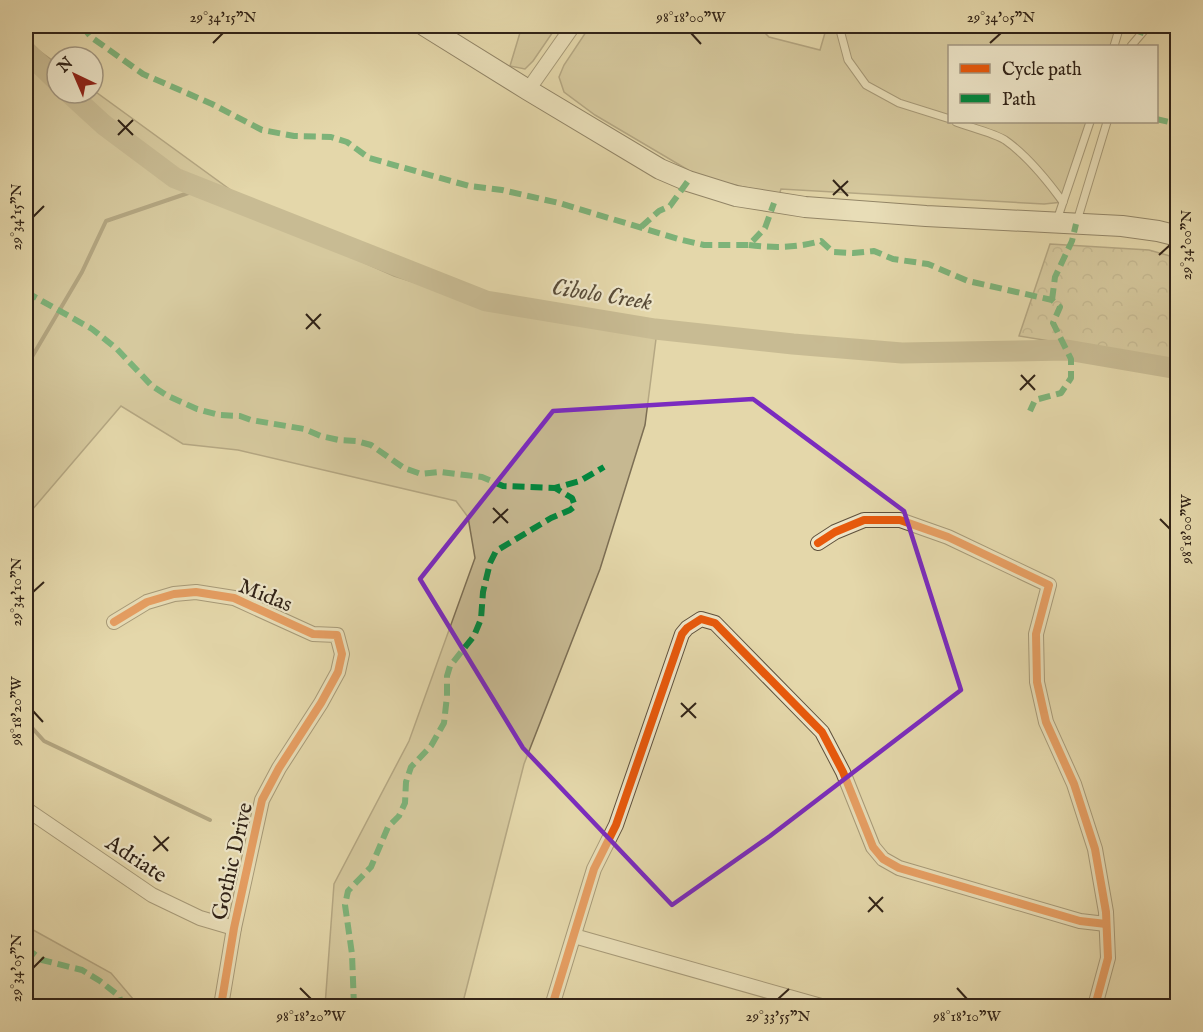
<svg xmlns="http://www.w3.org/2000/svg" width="1203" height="1032" viewBox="0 0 1203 1032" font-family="'IM FELL English',serif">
<defs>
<pattern id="park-crowns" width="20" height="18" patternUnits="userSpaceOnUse" patternTransform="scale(1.5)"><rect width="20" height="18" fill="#c6b891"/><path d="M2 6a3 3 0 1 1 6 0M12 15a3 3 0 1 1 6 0" fill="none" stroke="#a19575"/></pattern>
</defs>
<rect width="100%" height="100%" fill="#e4d7aa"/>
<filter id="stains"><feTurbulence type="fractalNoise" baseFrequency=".00333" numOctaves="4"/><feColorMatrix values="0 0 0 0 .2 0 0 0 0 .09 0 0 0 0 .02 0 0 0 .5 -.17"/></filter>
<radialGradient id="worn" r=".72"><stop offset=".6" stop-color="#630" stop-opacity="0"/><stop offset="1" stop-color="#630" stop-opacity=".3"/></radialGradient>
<!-- green -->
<g fill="#c6b891" stroke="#7c6e54" stroke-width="1.5">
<polygon points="522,26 557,26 533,61 525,69 510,66"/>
<polygon points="590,26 758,26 769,37 820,50 827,26 1120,26 1114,46 950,46 950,122 1090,122 1063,202 1044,204 781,189 779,195 700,177 595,115 564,92 559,77 564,65"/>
<polygon points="26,41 57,64 57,93 93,93 93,90 279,225 394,276 499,309 613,330 657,331 645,425 600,569 524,764 462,1006 325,1006 334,884 409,741 475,558 468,517 456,501 238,450 183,444 121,406 26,517"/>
<polygon points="26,926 111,973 139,1006 26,1006"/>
</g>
<!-- park -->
<polygon fill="url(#park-crowns)" stroke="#7c6e54" stroke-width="1.5" points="1050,244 1149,250 1177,258 1177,372 1129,354 1019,336"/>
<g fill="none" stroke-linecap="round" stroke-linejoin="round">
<!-- stream -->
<g stroke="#786a51" stroke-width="4">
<polyline points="26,367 82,272 106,221 203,188"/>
<polyline points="26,721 44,741 210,820"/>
</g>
<!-- river -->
<g stroke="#a79a78" stroke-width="21">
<polyline points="26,51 57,81"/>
<polyline points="69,93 104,125 175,178 486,301 655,329 793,344 902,353 1067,350 1178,369"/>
</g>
<!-- lane casing -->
<g stroke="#5e503c" stroke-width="9">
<g id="lane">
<polyline points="841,26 840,30 848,60 866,85 899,103 950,119"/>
<polyline points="1114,46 1120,26"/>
<polyline points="1131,46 1148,26"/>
<path d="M956,122c13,5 38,11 49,18 23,16 42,40 58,62"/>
<polyline points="1057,220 1090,122"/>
<polyline points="1077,221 1107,122"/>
</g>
</g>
<!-- street casing -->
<g stroke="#5e503c" stroke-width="16">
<g id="street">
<polyline points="528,90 573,26"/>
<polyline points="818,543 835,532 864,520 900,520 948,537 1049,585 1036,634 1037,682 1046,722 1074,784 1095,849 1106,912 1108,958 1095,1006"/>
<polyline points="114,622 147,602 174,594 196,592 234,598 313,634 337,635 342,654 338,672 321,703 279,768 262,800 234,928 221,1006"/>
<polyline points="26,809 152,895 200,918 234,928"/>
<polyline points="574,936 821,1006"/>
<polyline points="552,1006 594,869 616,825 682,634 687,628 701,619 715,623 822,732 843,772 873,847 883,859 899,868 1080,921 1106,924"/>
</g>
</g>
<!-- secondary casing -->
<g stroke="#312317" stroke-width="22">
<polyline id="secondary" points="425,26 528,90 660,169 688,181 736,196 805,207 926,216 1122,226 1158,231 1178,236"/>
</g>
<!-- lane -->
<use href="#lane" stroke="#ede5c8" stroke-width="7"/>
<!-- street -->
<use href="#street" stroke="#ede5c8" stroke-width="14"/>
<!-- secondary -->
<use href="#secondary" stroke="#ede5c8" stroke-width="20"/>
<!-- quiet -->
<g stroke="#00873e" stroke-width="6" stroke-dasharray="12 6" stroke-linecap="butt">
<polyline points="82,26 91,37 143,74 212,104 262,130 294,136 331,137 347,142 369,158 469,186 502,190 559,203 682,240 704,245 749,245 765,228 774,203"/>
<polyline points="1140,35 1143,26"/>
<polyline points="1156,119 1178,124"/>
<polyline points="641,227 659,211 670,206 688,181"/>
<path d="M749,245c25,3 47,3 72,-4l12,11 20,1 21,-2 19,8 35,5 40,17 84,19 8,7 -7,16 18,36v19l-10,15 -26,7 -5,11"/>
<polyline points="26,292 92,329 117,349 151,385 166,395 197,409 219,415 240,416 251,420 304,429 321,436 339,440 357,441 371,445 404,468 421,474 440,472 482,477 503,486 555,488 580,481 604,467"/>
<polyline points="1052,300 1055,277 1072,241 1076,224"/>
<polyline points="26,948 42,960 82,970 100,981 119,996 122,1006"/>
<polyline points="354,1006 352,954 345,905 348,891 371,867 388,827 399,816 405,803 406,782 411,767 431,746 444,723 447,696 447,676 450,666 474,636 481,619 483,592 490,563 496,551 551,518 570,510 575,506 572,498 555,488"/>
</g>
<!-- cycleway casing -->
<g stroke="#ede5c8" stroke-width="11">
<g id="cycleway">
<polyline points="818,543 835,532 864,520 900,520 948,537 1049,585 1036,634 1037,682 1046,722 1074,784 1095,849 1106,912 1108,958 1095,1006"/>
<polyline points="114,622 147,602 174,594 196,592 234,598 313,634 337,635 342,654 338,672 321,703 279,768 262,800 234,928 221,1006"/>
<polyline points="552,1006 594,869 616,825 682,634 687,628 701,619 715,623 822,732 843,772 873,847 883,859 899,868 1080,921 1106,924"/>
</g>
</g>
<!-- cycleway -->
<use href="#cycleway" stroke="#e8590c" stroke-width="8"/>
</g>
<!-- marked area -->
<path d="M0 0H1203V1032H0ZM753,399l151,112 57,179 -191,146 -98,69 -149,-157 -103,-169 133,-168z" fill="#e4d7aa" fill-opacity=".55" fill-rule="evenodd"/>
<path fill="none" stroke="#7b2cbf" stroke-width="4.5" stroke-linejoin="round" d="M753,399l151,112 57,179 -191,146 -98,69 -149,-157 -103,-169 133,-168z"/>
<!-- ticks -->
<path fill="none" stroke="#312317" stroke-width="2" d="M691,33l10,11M213,43l10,-10M990,43l11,-10M118,120l15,15M118,135l15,-15M833,180l15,16M833,195l15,-14M33,217l11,-11M1159,255l11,-10M306,314l14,15M306,329l15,-15M1021,375l14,15M1020,390l15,-15M493,508l15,15M1160,519l10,10M493,523l15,-14M33,592l11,-10M681,703l15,15M33,711l10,11M681,717l15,-14M154,836l14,15M153,851l16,-14M869,897l14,15M868,912l15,-15M33,968l11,-11M300,988l11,11M957,988l10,11M778,999l11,-10"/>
<g text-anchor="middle" stroke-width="4.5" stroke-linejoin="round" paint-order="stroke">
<!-- street labels -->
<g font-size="22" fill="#312317" stroke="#ede5c8">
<text transform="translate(266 594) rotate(22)" y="8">Midas</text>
<text transform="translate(137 858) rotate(33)" y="8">Adriate</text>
<text transform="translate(231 861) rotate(-77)" y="8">Gothic Drive</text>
</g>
<!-- water labels -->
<g font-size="24" font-style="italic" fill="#5a4d39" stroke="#ede5c8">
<text transform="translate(602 294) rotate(9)" y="8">Cibolo Creek</text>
</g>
</g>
<!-- margin -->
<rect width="1203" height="1032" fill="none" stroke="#e4d7aa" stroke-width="66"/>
<!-- legend -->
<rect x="948" y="45" width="210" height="78" fill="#ede5c8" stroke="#a29781" stroke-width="1.5"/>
<rect x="960" y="64" width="30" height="9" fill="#e8590c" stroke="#a29781" stroke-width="1.5"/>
<text x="1002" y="75" font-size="18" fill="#312317">Cycle path</text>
<rect x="960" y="94" width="30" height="9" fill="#00873e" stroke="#a29781" stroke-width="1.5"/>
<text x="1002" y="105" font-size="18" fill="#312317">Path</text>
<!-- north arrow -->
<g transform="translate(75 75) rotate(316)"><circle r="28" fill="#ede5c8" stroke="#a29781" stroke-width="1.5"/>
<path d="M0-4.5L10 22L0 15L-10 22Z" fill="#8f2418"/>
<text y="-9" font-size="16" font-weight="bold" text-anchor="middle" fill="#312317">N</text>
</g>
<rect x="33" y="33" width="1137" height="966" fill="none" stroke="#312317" stroke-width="2"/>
<g font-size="15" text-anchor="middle" fill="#312317">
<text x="223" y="22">29°34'15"N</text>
<text x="691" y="22">98°18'00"W</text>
<text x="1001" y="22">29°34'05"N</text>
<text transform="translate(16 217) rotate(-90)" y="5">29°34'15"N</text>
<text transform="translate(1186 245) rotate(-90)" y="5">29°34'00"N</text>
<text transform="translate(1186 529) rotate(-90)" y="5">98°18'00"W</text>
<text transform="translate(16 592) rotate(-90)" y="5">29°34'10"N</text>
<text transform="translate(16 711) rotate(-90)" y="5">98°18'20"W</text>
<text transform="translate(16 968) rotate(-90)" y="5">29°34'05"N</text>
<text x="311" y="1021">98°18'20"W</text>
<text x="778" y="1021">29°33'55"N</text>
<text x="967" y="1021">98°18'10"W</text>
</g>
<rect width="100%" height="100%" filter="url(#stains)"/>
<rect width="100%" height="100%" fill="url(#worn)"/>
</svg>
